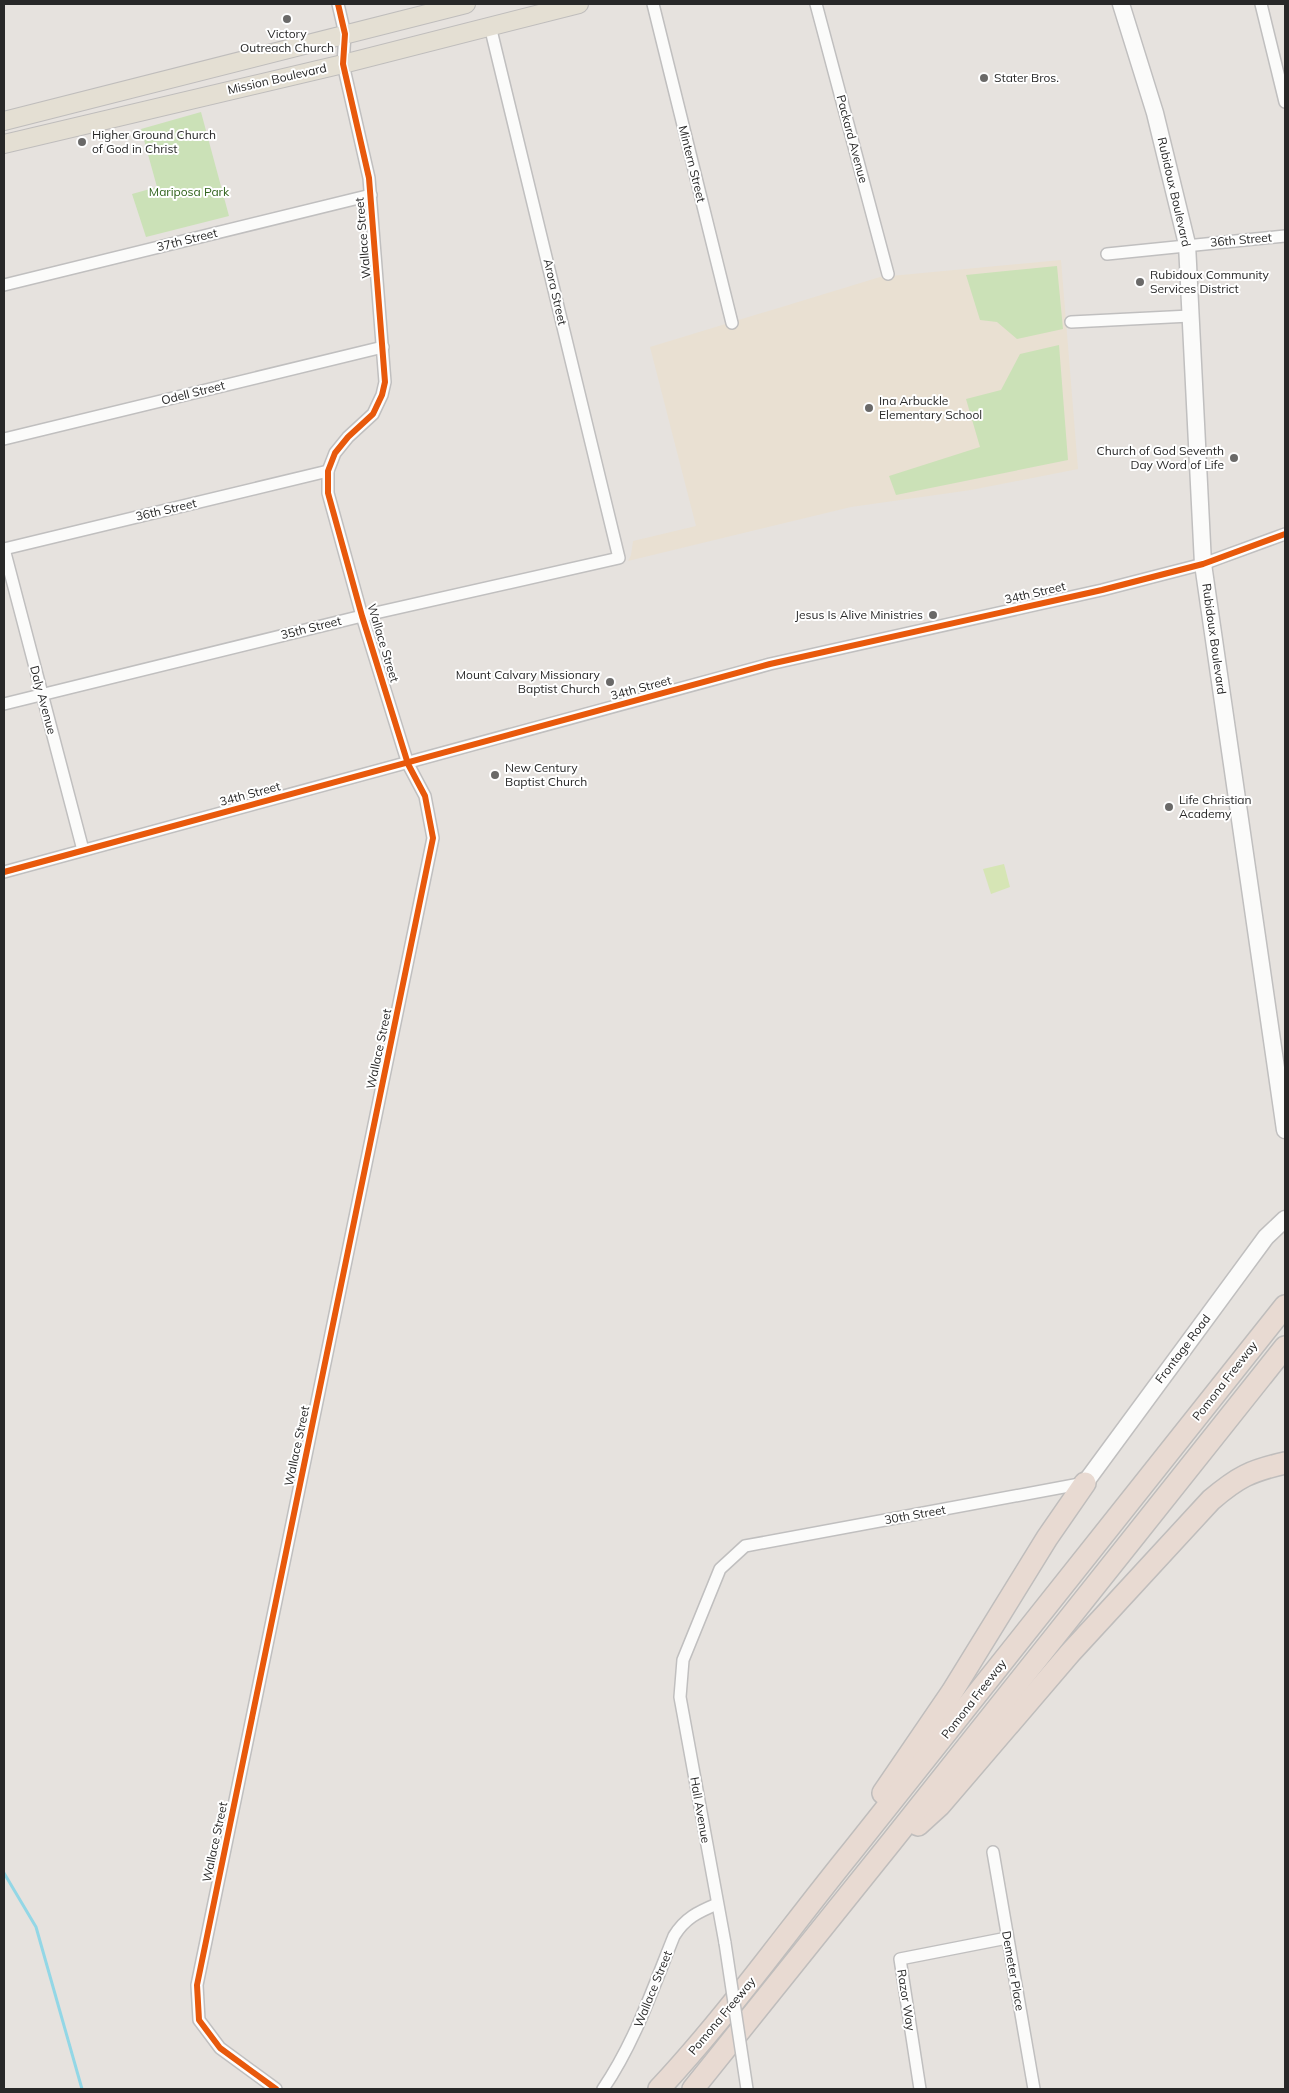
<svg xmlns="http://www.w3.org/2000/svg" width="1289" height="2093" viewBox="0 0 1289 2093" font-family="Mulish,sans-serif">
<rect width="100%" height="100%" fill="#e6e2de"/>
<!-- education -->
<polygon fill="#e9e0d2" points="1061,260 1078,469 971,490 851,507 628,561 631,555 633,541 696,526 650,347 880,277"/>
<!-- green -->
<g fill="#cbe1b7">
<polygon points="201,112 229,216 146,237 132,194 157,187 141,129"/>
<polygon points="1057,266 1063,329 1017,339 997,322 980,320 966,275"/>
<polygon points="1059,345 1068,460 896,495 889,476 980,447 966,399 1001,390 1020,354"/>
</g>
<!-- pitch -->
<polygon fill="#d6e5b5" points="1004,864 1010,887 991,894 983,869"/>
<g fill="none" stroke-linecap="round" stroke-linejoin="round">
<!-- stream -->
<polyline stroke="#93d7e6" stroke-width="3" points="4,1873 36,1927 82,2089"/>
<!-- street casing -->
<g stroke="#c0bfbf" stroke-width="14">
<g id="street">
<polyline points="653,4 732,323"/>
<polyline points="816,4 888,274"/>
<polyline points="1261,4 1285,102"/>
<polyline points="1107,254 1285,236"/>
<polyline points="4,285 371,195"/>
<polyline points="1071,322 1190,316"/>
<polyline points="4,439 383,347"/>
<polyline points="4,704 362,616 619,558 490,26"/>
<polyline points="83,850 4,549 328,471"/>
<polyline points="4,872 770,664 1102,590 1203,564 1285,534"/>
<polyline points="993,1852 1034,2089"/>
<polyline points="725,1943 680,1697 683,1660 720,1569 745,1546 1085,1483"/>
<polyline points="276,2089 220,2048 199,2020 197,1985 433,838 425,796 408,764 362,616 328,493 328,471 335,453 348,437 373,414 382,395 385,382 369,178 343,64 345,34 338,4"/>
<path d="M603,2089c32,-47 50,-101 71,-153 11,-18 24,-24 43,-32"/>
<polyline points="920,2089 900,1959 1007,1938"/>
</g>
</g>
<!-- secondary casing -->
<g stroke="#c0bfbf" stroke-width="19">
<g id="secondary">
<polyline points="1121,4 1155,113 1187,244 1203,564 1285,1130"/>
<polyline points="1085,1483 1266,1237 1285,1219"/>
</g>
</g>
<!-- primary casing -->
<g stroke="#bfbdbc" stroke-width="20">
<g id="primary">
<polyline points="4,121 466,4"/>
<polyline points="4,144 343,64 579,4"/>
</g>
</g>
<!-- highway casing -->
<g stroke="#bfbdbc" stroke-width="24">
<g id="highway">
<polyline points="883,1793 952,1692 1047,1538 1085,1483"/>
<path d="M918,1825l22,-20 131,-153 140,-152c27,-23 39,-29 74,-37"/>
<path d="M659,2089c70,-75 129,-159 194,-239 145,-180 288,-362 432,-544"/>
<path d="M693,2089c199,-246 395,-495 592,-742"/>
</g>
</g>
<!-- street -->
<use href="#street" stroke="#fbfbfa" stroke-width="11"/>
<!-- secondary -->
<use href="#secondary" stroke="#fbfbfa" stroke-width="16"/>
<!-- primary -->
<use href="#primary" stroke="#e4dfd3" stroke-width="18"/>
<!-- highway -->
<use href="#highway" stroke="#e8dad2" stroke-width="21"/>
<!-- street-bridge casing -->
<g stroke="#c0bfbf" stroke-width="14" stroke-linecap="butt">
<polyline id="street-bridge" points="725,1943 747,2089"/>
</g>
<!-- street-bridge -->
<use href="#street-bridge" stroke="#fbfbfa" stroke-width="11"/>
<!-- cycleway casing -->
<g stroke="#fff" stroke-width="9">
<g id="cycleway">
<polyline points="4,872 770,664 1102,590 1203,564 1285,534"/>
<polyline points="276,2089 220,2048 199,2020 197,1985 433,838 425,796 408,764 362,616 328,493 328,471 335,453 348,437 373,414 382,395 385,382 369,178 343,64 345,34 338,4"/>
</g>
</g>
<!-- cycleway -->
<use href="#cycleway" stroke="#e8590c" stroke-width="6"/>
</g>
<!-- markers -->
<g fill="#6a6968" stroke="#fff" stroke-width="2">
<circle cx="287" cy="19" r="5"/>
<circle cx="984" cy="78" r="5"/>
<circle cx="82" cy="142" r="5"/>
<circle cx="1140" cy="282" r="5"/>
<circle cx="869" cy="408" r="5"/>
<circle cx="1234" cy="458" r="5"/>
<circle cx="933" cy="615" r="5"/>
<circle cx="610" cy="682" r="5"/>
<circle cx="495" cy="775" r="5"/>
<circle cx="1169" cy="807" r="5"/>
</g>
<g text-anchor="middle" stroke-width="4" stroke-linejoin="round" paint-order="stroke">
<!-- poi labels -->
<g font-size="12" fill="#282828" stroke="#fff" text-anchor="start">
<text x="287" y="38" text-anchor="middle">Victory<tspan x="287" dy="14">Outreach Church</tspan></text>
<text x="994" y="82">Stater Bros.</text>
<text x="92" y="139">Higher Ground Church<tspan x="92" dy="14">of God in Christ</tspan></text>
<text x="1150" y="279">Rubidoux Community<tspan x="1150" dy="14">Services District</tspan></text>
<text x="879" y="405">Ina Arbuckle<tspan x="879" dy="14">Elementary School</tspan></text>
<text x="1224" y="455" text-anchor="end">Church of God Seventh<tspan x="1224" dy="14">Day Word of Life</tspan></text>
<text x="923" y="619" text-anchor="end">Jesus Is Alive Ministries</text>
<text x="600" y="679" text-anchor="end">Mount Calvary Missionary<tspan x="600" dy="14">Baptist Church</tspan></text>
<text x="505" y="772">New Century<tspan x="505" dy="14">Baptist Church</tspan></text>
<text x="1179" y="804">Life Christian<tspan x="1179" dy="14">Academy</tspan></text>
</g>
<!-- street labels -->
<g font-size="12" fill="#282828" stroke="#fff">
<text transform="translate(277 79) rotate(-13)" y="4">Mission Boulevard</text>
<text transform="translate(852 139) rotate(75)" y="4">Packard Avenue</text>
<text transform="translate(692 164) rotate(76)" y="4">Mintern Street</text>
<text transform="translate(1174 192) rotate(77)" y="4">Rubidoux Boulevard</text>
<text transform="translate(363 238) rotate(-95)" y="4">Wallace Street</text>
<text transform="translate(187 240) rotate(-14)" y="4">37th Street</text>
<text transform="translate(1241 240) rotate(-5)" y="4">36th Street</text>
<text transform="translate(555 292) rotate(77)" y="4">Arora Street</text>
<text transform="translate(193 393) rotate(-14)" y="4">Odell Street</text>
<text transform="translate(166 510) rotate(-13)" y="4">36th Street</text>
<text transform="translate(1035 593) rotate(-13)" y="4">34th Street</text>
<text transform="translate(311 628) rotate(-14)" y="4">35th Street</text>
<text transform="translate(1214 639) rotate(82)" y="4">Rubidoux Boulevard</text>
<text transform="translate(383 643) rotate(73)" y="4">Wallace Street</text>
<text transform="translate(641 688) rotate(-15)" y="4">34th Street</text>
<text transform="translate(43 700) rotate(75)" y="4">Daly Avenue</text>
<text transform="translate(250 794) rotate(-15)" y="4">34th Street</text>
<text transform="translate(379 1049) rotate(-78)" y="4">Wallace Street</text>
<text transform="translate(1183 1349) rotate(-53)" y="4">Frontage Road</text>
<text transform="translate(1225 1381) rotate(-52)" y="4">Pomona Freeway</text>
<text transform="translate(297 1446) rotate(-78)" y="4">Wallace Street</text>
<text transform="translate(915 1515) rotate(-10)" y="4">30th Street</text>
<text transform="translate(974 1699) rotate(-52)" y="4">Pomona Freeway</text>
<text transform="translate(700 1810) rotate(80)" y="4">Hall Avenue</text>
<text transform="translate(215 1842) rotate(-78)" y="4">Wallace Street</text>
<text transform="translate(1013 1971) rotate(80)" y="4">Demeter Place</text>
<text transform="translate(653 1989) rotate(-68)" y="4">Wallace Street</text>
<text transform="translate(906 2000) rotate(81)" y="4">Razor Way</text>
<text transform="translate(722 2016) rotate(-50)" y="4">Pomona Freeway</text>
</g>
<!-- park labels -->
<g font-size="12" fill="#2f621b" stroke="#fff">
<text x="189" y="196">Mariposa Park</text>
</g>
</g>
<!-- border -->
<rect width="1289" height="2093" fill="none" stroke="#282828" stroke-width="10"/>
</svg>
